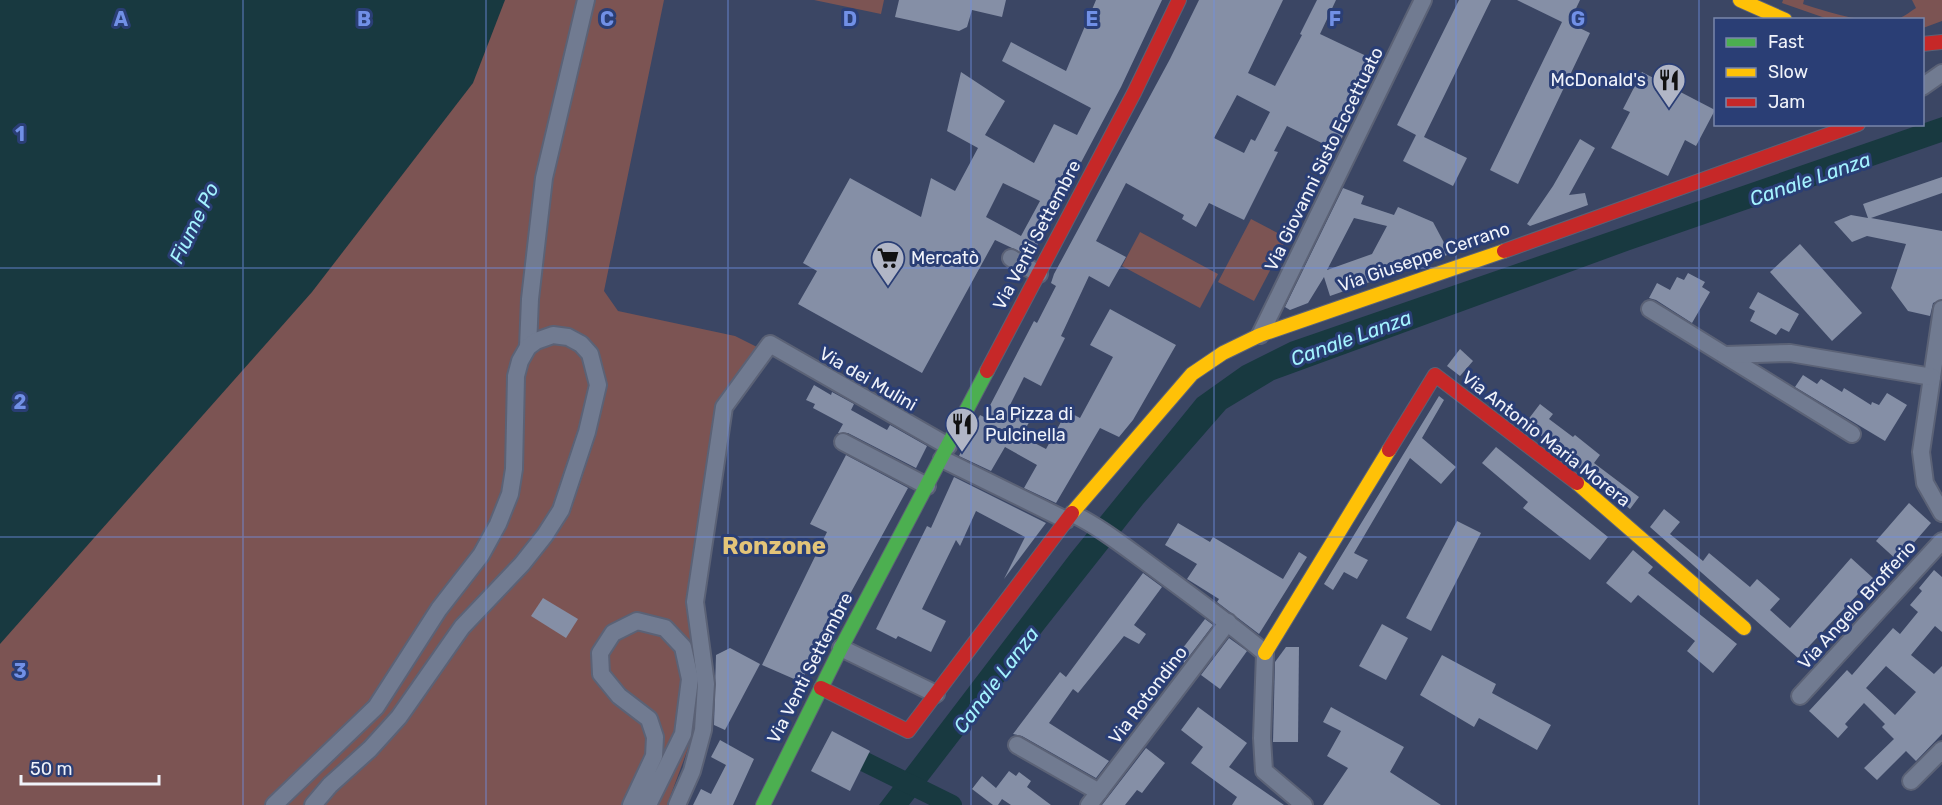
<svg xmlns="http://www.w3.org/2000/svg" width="1942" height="805" viewBox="0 0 1942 805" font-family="Rubik,sans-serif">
<rect width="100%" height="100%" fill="#3b4664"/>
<!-- green -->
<g fill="#7c5453">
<polygon points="0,0 664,0 604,291 618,311 735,336 767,352 722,403 695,589 698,722 667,805 0,805"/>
<polygon points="814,0 884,0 881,14"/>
<path d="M1783,0h21l-1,4c31,10 64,21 97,14 5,-2 11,-7 16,-10l-4,-8h30v21l-19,7 -1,-8 -94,-1 -46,-16z"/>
<polygon points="1251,219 1287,238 1254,301 1218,282"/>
<polygon points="1140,232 1218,274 1200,308 1122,266"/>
</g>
<!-- water -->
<g fill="#183940">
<polygon points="0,0 505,0 473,83 312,292 0,644"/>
<polygon points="1942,117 1942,142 1630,250 1274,380 1226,409 1143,504 1045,628 909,805 879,805 1071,553 1197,398 1242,366 1290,342"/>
</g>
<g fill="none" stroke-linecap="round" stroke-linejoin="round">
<!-- canal -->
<polyline stroke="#183940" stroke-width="20" points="865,762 952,805"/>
</g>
<!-- building -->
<g fill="#858fa6" fill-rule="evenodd">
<polygon points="899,0 1006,0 1002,17 972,10 967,27 959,31 895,17"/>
<path d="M1096,0h66l-41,87 -90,170 -36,-17 -73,133 -124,-69 19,-33 -14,-8 47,-85 71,39 10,-39 24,13 23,-43 -31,-17 14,-59 44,29 -20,34 49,28 20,-39 23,11 14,-27 -89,-47 9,-19 55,29zM1003,183l37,18 -19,35 -35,-19z"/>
<path d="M1199,0h84l-35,73 27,13 27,-51 -2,-1 17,-34h19l-16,34 59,28 -43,88 -49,-24 -13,25 4,1 -34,68 -35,-17 -13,24 -14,-8 2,-4 -58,-32 -30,58 30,16 -17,30 -20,-11 -28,60 4,2 -24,48 -17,-9 -15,30 22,12 -10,17 25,13 21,-38 13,7 33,-61 -23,-12 20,-36 66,36 -43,75 -14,17 -19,-9 -44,75 -32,-15 13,-23 -32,-18 -14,24 -32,-15 21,-41 4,2 50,-96 3,2 19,-37 -5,-3 3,-9 116,-215zM1237,95l33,17 -15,29 -4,-2 -7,14 -30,-15z"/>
<polygon points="1459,0 1491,0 1424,137 1467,158 1453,186 1403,161 1416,135 1397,125"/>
<polygon points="1517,0 1580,0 1569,23 1590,33 1518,184 1490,170 1562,22"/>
<polygon points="1642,72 1715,110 1696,146 1685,140 1668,176 1611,148 1630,112 1623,109"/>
<polygon points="1580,139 1595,148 1569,195 1585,193 1588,205 1530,226 1527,224 1553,186"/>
<polygon points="1942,177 1942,193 1871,218 1942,231 1942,299 1933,303 1930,316 1908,311 1891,288 1906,244 1867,236 1852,242 1834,222 1851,215 1868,218 1863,204"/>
<path d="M1343,188l21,8 -3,8 33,11 4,-8 35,15 17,32 -120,42 -6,-19 -16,26 -18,7 -5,-3zM1354,218l33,8 -15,28 -45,16z"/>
<polygon points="1800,244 1862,313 1832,341 1770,272"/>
<polygon points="1688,273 1705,282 1702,287 1710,292 1692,323 1656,300 1649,298 1657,283 1670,290 1677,277 1684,280"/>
<polygon points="1758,292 1799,314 1789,332 1781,328 1776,335 1750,321 1755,311 1749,308"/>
<polygon points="1460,349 1473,361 1460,376 1447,366"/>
<polygon points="1803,375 1817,384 1821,379 1842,392 1844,388 1871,405 1872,402 1879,405 1887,393 1907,405 1885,441 1795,387"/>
<polygon points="814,385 831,395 832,392 854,404 851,410 887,430 890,425 927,446 916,468 848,433 838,433 843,424 813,408 815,404 806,400"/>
<polygon points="1439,396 1444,400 1422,438 1456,467 1441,484 1410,458 1354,553 1368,560 1357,579 1344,572 1333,590 1324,584"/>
<polygon points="1540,404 1553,414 1549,419 1573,437 1575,435 1600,455 1594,463 1639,497 1630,509 1565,457 1567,455 1539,434 1537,435 1524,425"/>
<polygon points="1496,447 1608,537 1590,560 1523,508 1528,502 1482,463"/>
<polygon points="846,455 908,488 826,638 824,637 801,682 762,665 827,532 810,524"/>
<polygon points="954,477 1046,523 1004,579 1025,537 976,511 960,546 956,540 922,609 946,621 931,652 898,636 896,639 876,629 927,526 931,528"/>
<polygon points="1909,503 1931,523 1898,561 1876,541"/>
<polygon points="1664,509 1680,522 1670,534 1703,561 1709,553 1750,587 1757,579 1780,599 1770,610 1790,628 1851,558 1873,578 1798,658 1650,527"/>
<polygon points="1457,521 1481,533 1431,631 1406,618"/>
<polygon points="1178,523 1210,542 1213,537 1283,579 1299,552 1307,557 1259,634 1217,602 1219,599 1187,579 1197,564 1165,545"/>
<polygon points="1633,550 1653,567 1648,573 1737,644 1713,673 1687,651 1695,641 1638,595 1631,603 1606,583"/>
<path d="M1934,570l8,7v55l-7,-6 -24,29 23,19 8,-8v68l-26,27 -10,-10 -29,29 -13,-12 30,-29 -12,-12 3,-3 -21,-21 -19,21 3,3 -10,11 -29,-27 38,-41 5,5 41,-47 7,6 18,-22 -8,-7 12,-14 -3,-3zM1886,666l30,26 -21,23 -29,-27z"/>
<polygon points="1143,573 1162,587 1134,625 1146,634 1139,644 1124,636 1078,693 1073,689 1049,723 1109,761 1096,778 1022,736 1013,734 1060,672 1066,677"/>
<polygon points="543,598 578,619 566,638 531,616"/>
<polygon points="1205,619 1213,625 1184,663 1176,657"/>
<polygon points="1382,624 1408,638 1386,680 1359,666"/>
<polygon points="1229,638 1247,651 1220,689 1201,675"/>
<polygon points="1286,647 1299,647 1298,742 1273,742 1275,662"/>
<polygon points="730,648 760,664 725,730 714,725 716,655"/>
<polygon points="1442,655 1496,684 1492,693 1551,725 1537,750 1479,718 1474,727 1420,695"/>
<polygon points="1198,707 1247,743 1229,767 1284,805 1232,805 1237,797 1191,763 1203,747 1181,730"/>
<polygon points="1331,707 1404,747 1390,772 1441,805 1323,805 1348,768 1327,756 1341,731 1323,722"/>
<polygon points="832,731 870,751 850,791 811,771"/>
<polygon points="720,740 754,759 733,805 693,805 701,789 711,794 726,765 711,757"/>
<polygon points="1146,748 1165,763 1142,793 1137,790 1125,805 1102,805"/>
<polygon points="1009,771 1016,776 1019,772 1031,781 1027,787 1051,805 1011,805 1002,799 998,805 993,805 972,789 982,776 996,788"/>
</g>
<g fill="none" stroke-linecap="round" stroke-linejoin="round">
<!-- street casing -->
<g stroke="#5b6276" stroke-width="20">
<g id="street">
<polyline points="1922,87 1942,73"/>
<polyline points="1011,258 1039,274"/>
<polyline points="1650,309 1852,434"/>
<polyline points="1942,309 1921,452 1925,483 1942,513"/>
<polyline points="1260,335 1423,0"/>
<polyline points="528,347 530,299 544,178 586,0"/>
<polyline points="1725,355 1790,353 1932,377"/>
<polyline points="843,442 927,486"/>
<polyline points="942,459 1066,520"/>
<path d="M1073,514c27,13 52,33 77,51 39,29 78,57 115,88l-3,85 2,33 40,34"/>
<polyline points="841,648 936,694"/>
<polyline points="1800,696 1942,541"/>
<polyline points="1017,745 1099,792"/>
<polyline points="1911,781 1942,750"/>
<polyline points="274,805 376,707 439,609 481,555 498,524 510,494 514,469 516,376 520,361 528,347 536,341 553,335 568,337 581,344 590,354 598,385 587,432 561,510 545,535 522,564 462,627 399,717 370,749 330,785 313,805"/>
<polyline points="631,805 654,756 655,737 649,719 619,696 601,674 600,653 613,633 637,621 665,628 683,647 690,679 683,734 648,805"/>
<polyline points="677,805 692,771 703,730 706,684 695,602 724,407 770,344 948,446"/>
<polyline points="1089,805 1228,622"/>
</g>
</g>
<!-- fast casing -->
<g stroke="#5b6276" stroke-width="16">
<polyline id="fast" points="763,805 841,648 987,371"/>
</g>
<!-- slow casing -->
<g stroke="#5b6276" stroke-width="16">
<g id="slow">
<polyline points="1740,0 1785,20"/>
<polyline points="1577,483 1744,628"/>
<polyline points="1072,513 1192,374 1223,353 1260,335 1504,251"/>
<polyline points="1265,653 1389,450"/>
</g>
</g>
<!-- jam casing -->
<g stroke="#5b6276" stroke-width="16">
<g id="jam">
<polyline points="1922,44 1942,42"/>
<polyline points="1504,251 1858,124"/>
<polyline points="987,371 1134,93 1179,0"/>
<polyline points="1389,450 1435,375 1577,483"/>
<polyline points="821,688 908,731 1072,513"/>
</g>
</g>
<!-- street -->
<use href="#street" stroke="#717b91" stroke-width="16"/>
<!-- fast -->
<use href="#fast" stroke="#4caf50" stroke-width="14"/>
<!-- slow -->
<use href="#slow" stroke="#ffc107" stroke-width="14"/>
<!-- jam -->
<use href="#jam" stroke="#c62828" stroke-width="14"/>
</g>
<!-- grid -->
<path fill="none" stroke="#7190e6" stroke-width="1.5" stroke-opacity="0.55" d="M243,0v805M486,0v805M728,0v805M971,0v805M1214,0v805M1456,0v805M1699,0v805M0,268h1942M0,537h1942"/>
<!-- icons -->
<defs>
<g id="restaurant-pin" transform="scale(1.725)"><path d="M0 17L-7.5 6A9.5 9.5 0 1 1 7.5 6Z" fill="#b1b6c6" stroke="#2a3e75"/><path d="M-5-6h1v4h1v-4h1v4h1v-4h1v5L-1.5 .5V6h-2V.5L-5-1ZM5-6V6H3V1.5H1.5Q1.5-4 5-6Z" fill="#111"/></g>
<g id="supermarket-pin" transform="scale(1.725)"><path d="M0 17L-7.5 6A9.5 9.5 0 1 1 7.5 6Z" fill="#b1b6c6" stroke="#2a3e75"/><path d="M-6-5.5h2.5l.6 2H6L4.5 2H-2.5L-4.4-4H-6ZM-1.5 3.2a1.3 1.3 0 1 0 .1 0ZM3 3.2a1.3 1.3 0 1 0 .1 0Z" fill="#111"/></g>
</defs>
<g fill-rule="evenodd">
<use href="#restaurant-pin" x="1669" y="80"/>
<use href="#supermarket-pin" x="888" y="258"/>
<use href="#restaurant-pin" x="962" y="424"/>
</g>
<g text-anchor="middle" stroke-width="6" stroke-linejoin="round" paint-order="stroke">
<!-- poi labels -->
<g font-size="18" fill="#f0f3fa" stroke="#2a3e75" text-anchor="start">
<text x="1646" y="86" text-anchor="end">McDonald's</text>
<text x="911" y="264">Mercatò</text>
<text x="985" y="420">La Pizza di<tspan x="985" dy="21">Pulcinella</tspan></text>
</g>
<!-- street labels -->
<g font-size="18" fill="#f0f3fa" stroke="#2a3e75">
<text transform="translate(1324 159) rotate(-64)" y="6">Via Giovanni Sisto Eccettuato</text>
<text transform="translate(1037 235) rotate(-62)" y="6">Via Venti Settembre</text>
<text transform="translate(1424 257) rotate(-19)" y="6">Via Giuseppe Cerrano</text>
<text transform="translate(868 379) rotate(30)" y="6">Via dei Mulini</text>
<text transform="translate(1546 439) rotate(38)" y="6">Via Antonio Maria Morera</text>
<text transform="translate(1857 605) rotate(-48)" y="6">Via Angelo Brofferio</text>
<text transform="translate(810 668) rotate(-63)" y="6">Via Venti Settembre</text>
<text transform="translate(1148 695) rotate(-53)" y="6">Via Rotondino</text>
</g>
<!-- water labels -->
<g font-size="20" font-style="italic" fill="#a4f3ff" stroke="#2a3e75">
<text transform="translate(1810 179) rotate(-19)" y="7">Canale Lanza</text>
<text transform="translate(194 223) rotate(-64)" y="7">Fiume Po</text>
<text transform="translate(1351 338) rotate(-20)" y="7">Canale Lanza</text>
<text transform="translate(996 680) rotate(-53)" y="7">Canale Lanza</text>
</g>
<!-- district labels -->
<g font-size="24" font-weight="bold" fill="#e3c479" stroke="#2a3e75">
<text x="774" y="554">Ronzone</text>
</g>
</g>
<g font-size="20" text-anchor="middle" font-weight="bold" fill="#7190e6" stroke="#2a3e75" stroke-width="6" stroke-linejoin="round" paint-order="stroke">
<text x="121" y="26">A</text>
<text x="364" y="26">B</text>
<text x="607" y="26">C</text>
<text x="850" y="26">D</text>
<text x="1092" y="26">E</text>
<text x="1335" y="26">F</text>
<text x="1578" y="26">G</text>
<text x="20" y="141">1</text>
<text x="20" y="409">2</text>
<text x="20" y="678">3</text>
</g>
<!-- legend -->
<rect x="1714" y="18" width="210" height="108" fill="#2a3e75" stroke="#7986aa" stroke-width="1.5"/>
<rect x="1726" y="38" width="30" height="9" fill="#4caf50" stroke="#7986aa" stroke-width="1.5"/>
<text x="1768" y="48" font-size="18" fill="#f0f3fa">Fast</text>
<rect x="1726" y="68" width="30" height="9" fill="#ffc107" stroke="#7986aa" stroke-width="1.5"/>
<text x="1768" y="78" font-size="18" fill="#f0f3fa">Slow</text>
<rect x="1726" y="98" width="30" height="9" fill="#c62828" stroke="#7986aa" stroke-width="1.5"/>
<text x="1768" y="108" font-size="18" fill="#f0f3fa">Jam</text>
<!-- scale -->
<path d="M21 775v9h138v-9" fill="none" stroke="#f0f3fa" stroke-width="3"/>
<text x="30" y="775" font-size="18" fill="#f0f3fa" stroke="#2a3e75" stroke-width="4.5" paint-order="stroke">50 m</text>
</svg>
